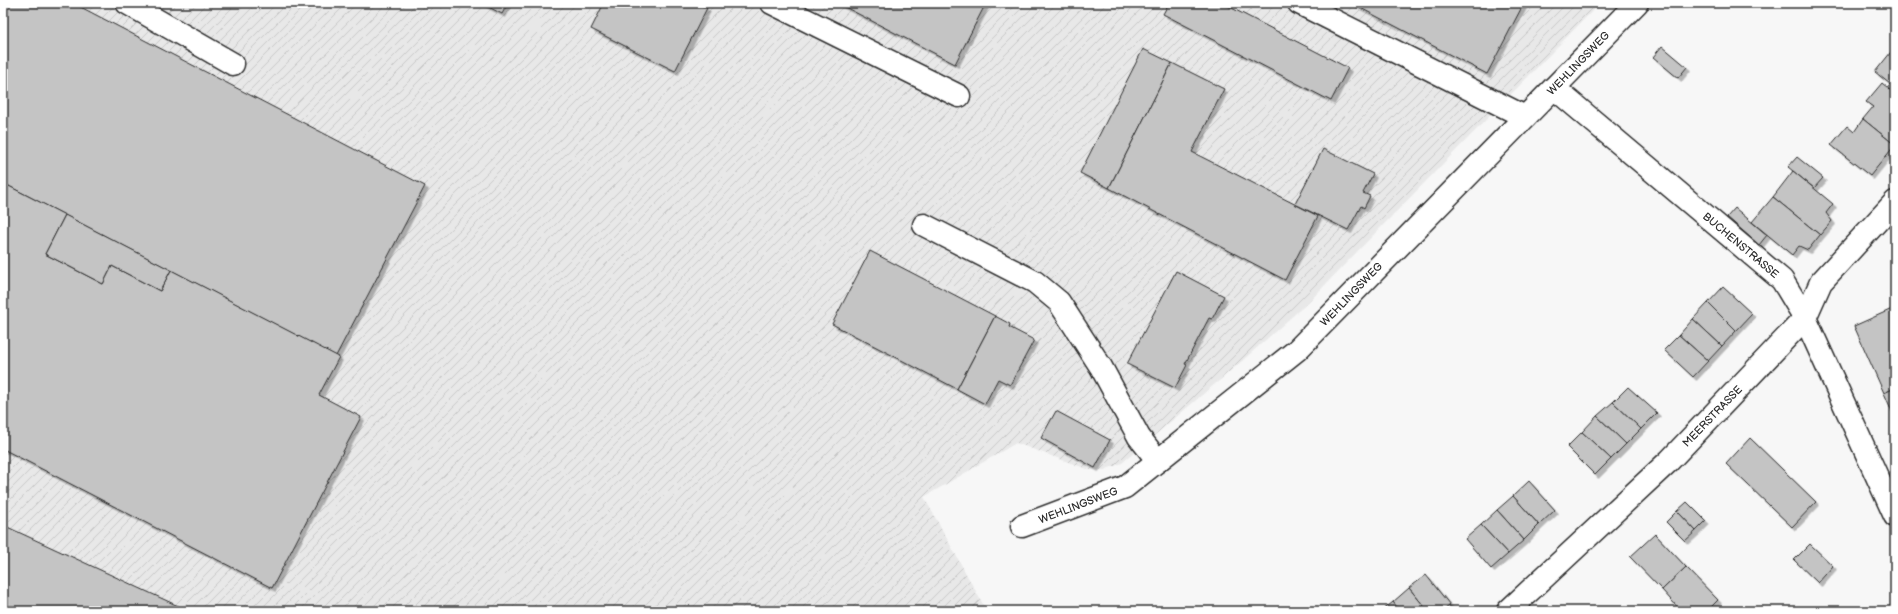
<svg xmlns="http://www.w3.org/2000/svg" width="1898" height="614" viewBox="0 0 1898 614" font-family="'Balsamiq Sans',sans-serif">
<defs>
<pattern id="industrial-furrows" width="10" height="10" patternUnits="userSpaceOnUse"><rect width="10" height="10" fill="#e8e8e8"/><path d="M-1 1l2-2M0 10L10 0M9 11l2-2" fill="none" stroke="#c7c7c7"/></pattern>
<filter id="shadow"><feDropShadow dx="3.5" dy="3.5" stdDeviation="0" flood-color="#0004"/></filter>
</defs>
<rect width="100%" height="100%" fill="#f7f7f7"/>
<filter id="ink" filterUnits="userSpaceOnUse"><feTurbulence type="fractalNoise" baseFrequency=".025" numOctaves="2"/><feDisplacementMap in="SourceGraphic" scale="8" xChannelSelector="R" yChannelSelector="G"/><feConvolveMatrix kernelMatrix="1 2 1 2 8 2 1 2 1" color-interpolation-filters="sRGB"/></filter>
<g filter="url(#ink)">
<!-- industrial -->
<polygon fill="url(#industrial-furrows)" points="3,3 1600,3 1306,304 1242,361 1122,463 1104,470 1090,470 1016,443 924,497 985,608 980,611 3,611"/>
<!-- building -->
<g fill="#c4c4c4" stroke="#2b2b2b" filter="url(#shadow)">
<polygon points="3,3 73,3 425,186 336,356 3,183"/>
<polygon points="481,3 508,3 502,14"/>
<polygon points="604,3 696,3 707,8 675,71 591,29"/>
<polygon points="837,3 986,3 955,64"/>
<polygon points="1169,3 1222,3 1348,68 1331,101 1163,14"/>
<polygon points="1351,3 1524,3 1487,74"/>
<polygon points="1662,46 1687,67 1678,78 1653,57"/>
<polygon points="1143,49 1172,63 1109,188 1080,173"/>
<polygon points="1891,52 1895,55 1895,88 1875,72"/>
<polygon points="1172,63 1224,89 1192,152 1318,216 1285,280 1109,188"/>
<polygon points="1882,83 1895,94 1895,145 1863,119 1873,107 1866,102"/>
<polygon points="1863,119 1895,145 1870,176 1831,145 1847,126 1854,132"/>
<polygon points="1323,149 1373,174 1363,193 1370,196 1364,208 1361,206 1348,230 1295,204"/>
<polygon points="1797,157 1823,178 1814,188 1788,167"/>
<polygon points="1793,171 1833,204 1826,213 1832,221 1820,235 1773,197"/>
<polygon points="3,183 65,215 45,254 103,284 112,266 160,291 171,270 339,357 319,395 361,417 272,588 3,449"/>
<polygon points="1773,197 1820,235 1808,250 1799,246 1792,255 1752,222"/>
<polygon points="1735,208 1767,235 1759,245 1727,217"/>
<polygon points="65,215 171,270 160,291 112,266 103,284 45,254"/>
<polygon points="870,251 995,316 957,389 832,324"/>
<polygon points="1176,271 1224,296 1212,319 1209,318 1185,364 1187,365 1175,388 1127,364"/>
<polygon points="1723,287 1752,314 1736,331 1708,303"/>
<polygon points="1708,303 1736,331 1722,346 1693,319"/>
<polygon points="1892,309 1895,315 1895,388 1884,393 1854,326"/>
<polygon points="995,316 1010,324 1009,327 1034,340 1010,385 998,379 985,404 957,389"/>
<polygon points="1693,319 1722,346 1708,361 1679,335"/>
<polygon points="1679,335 1708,361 1693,377 1664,350"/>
<polygon points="1628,387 1657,413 1641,429 1613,402"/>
<polygon points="1895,388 1895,418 1884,393"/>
<polygon points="1613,402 1641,429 1626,444 1597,416"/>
<polygon points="1056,411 1110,440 1095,468 1041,438"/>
<polygon points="1597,416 1626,444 1611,459 1582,432"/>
<polygon points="1582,432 1611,459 1595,475 1567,447"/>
<polygon points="1750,438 1816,502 1792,527 1726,464"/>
<polygon points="1529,481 1555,510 1539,525 1513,496"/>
<polygon points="1513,496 1539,525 1524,540 1497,510"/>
<polygon points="1687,502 1706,521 1696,531 1677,511"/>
<polygon points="1497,510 1524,540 1508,554 1481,525"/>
<polygon points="1677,511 1696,531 1685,541 1666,522"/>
<polygon points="3,525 189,611 3,611"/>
<polygon points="1481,525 1508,554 1491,569 1465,539"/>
<polygon points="1655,534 1686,567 1662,590 1630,557"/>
<polygon points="1810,544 1833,566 1818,583 1794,560"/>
<polygon points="1686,567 1718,600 1707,611 1681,611 1662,590"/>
<polygon points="1426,575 1450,605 1443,611 1428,611 1409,588"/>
<polygon points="1409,588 1428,611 1400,611 1393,602"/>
<polygon points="1393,602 1400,611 1382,611"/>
</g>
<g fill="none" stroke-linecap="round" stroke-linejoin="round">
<!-- minor casing -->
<g stroke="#2b2b2b" stroke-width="25">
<g id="minor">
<polyline points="127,3 233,64"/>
<polyline points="772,3 959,96"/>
<polyline points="1299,3 1525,117"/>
<polyline points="1554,88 1782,280 1805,318 1895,516"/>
<polyline points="924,225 1035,282 1059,302 1101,367 1139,437 1158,461"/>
<polyline points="1022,526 1125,487 1297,350 1637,3"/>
<polyline points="1508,611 1669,461 1805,318 1821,282 1895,202"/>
</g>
</g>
<!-- minor -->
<use href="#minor" stroke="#fff" stroke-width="22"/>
</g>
</g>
<g text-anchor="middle" stroke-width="3" stroke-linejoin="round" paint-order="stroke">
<!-- street labels -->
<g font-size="11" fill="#2b2b2b" stroke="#fff">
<text transform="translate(1578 63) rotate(-46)" y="4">WEHLINGSWEG</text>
<text transform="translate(1741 245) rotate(40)" y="4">BUCHENSTRASSE</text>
<text transform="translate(1351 294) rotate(-46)" y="4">WEHLINGSWEG</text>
<text transform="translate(1712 416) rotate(-46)" y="4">MEERSTRASSE</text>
<text transform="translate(1078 505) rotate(-21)" y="4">WEHLINGSWEG</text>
</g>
</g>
<!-- margin -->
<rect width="1898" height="614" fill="none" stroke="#fff" stroke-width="16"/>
<rect x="8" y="8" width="1882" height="598" fill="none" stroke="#2b2b2b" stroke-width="1.5" filter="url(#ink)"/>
</svg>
